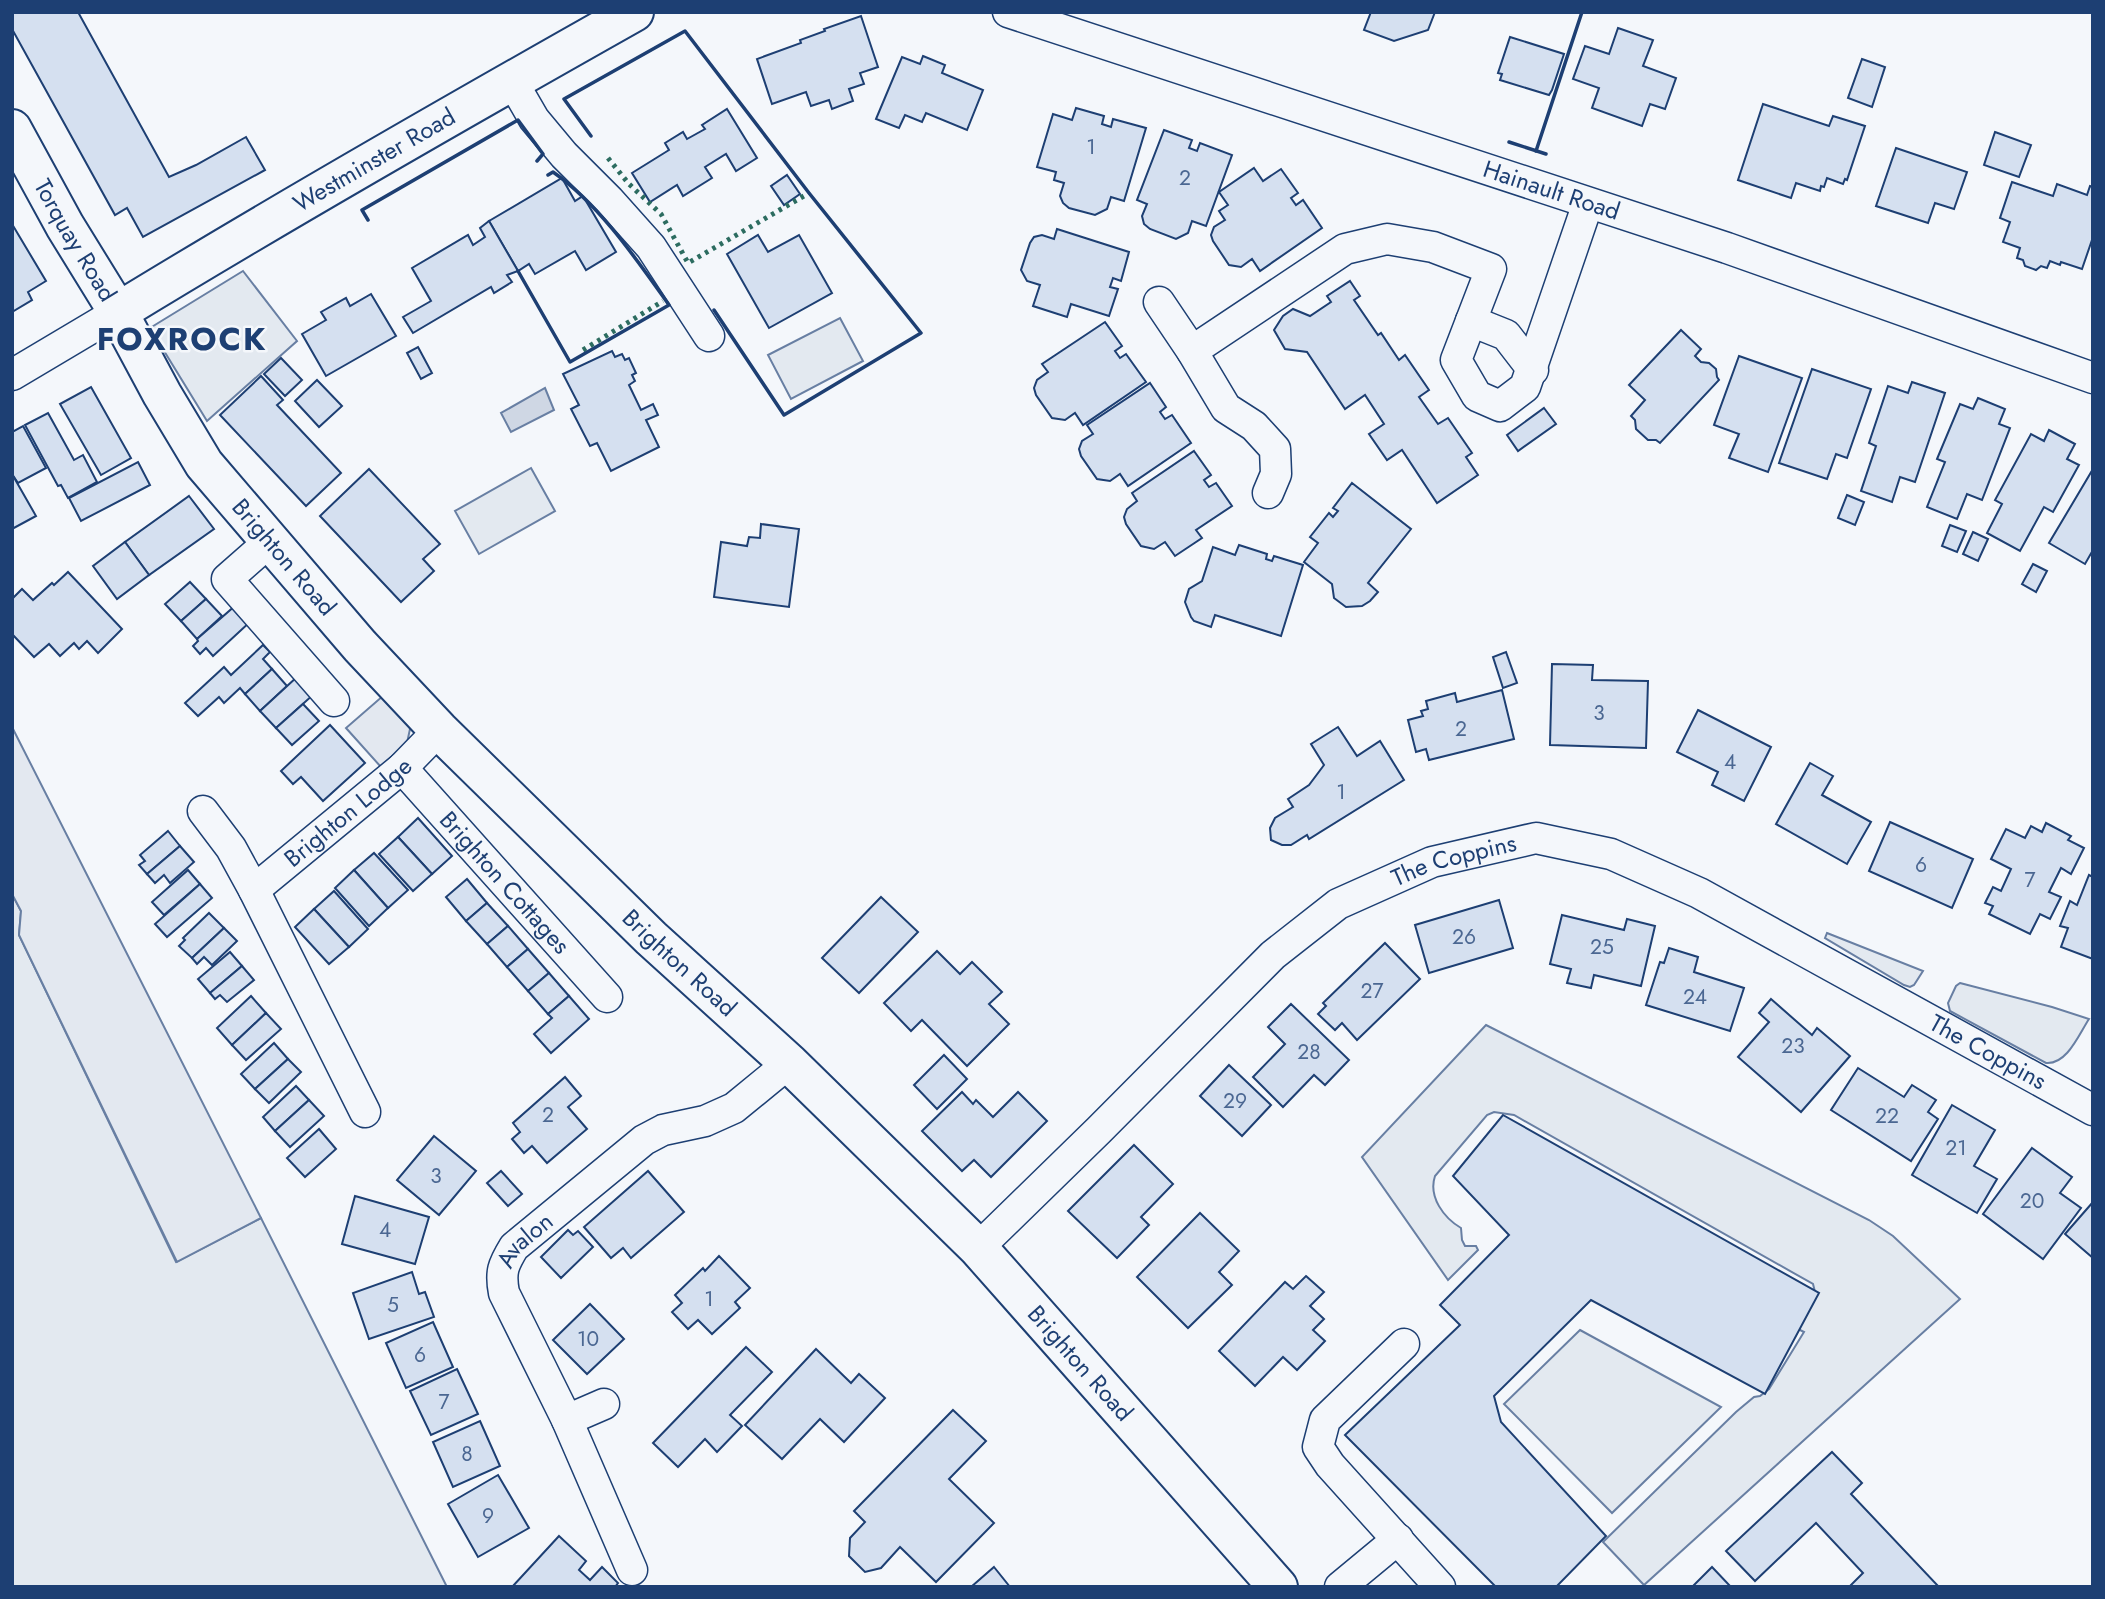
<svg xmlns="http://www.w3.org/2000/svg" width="2105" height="1599" viewBox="0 0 2105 1599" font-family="Jost,sans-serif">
<rect width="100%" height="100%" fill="#f4f7fb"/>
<!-- green -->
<g fill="#e3e9f0" stroke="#687fa3" stroke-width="2">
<polygon points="243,271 297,341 207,421 150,328"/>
<polygon points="840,318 863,361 791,399 768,355"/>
<polygon points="531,468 555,511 479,554 455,511"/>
<polygon points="12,894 21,911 19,935 176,1262 261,1218 447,1587 12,1587"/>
<polygon points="1827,933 1923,971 1914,985 1910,987 1904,985 1825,938"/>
<path d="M1960,983l92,24 37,12c-10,15 -22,46 -43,44l-96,-52 -2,-8 8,-17z"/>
<path d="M1486,1025l383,195 24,16 67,63 -316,286 -41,-43 133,-130 18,-15 6,-1 9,-7 35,-57 -6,-3 18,-33 -3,-12 -299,-169 -20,-3 -7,3 -52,61c-7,21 9,42 26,52l1,12 3,6h11l2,4 -30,30 -86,-123z"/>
<polygon points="1580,1330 1721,1407 1612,1513 1504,1404"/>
</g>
<!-- parking -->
<g fill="#e3e8f0" stroke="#687fa3" stroke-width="2">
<polygon points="384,695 408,716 410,729 407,743 381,767 346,728"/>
<polygon points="12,727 261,1218 177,1262 19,935 21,911 12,894"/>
</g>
<!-- water -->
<polygon fill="#cfd7e4" stroke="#687fa3" stroke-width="2" points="545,388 554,410 511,432 501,413"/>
<!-- building -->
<g fill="#d5e0f0" stroke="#1d3f73" stroke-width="2">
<polygon points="12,12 78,12 169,177 196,165 246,137 265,170 143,237 127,208 115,215 12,29"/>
<polygon points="1371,12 1435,12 1428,30 1394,41 1364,30"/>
<polygon points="861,16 878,67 860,73 864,84 849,89 853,101 832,109 829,100 811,106 806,92 772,104 757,59 801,43 800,40 825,31 824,29"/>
<polygon points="1618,28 1653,40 1643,66 1676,78 1665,109 1650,104 1642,126 1592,108 1599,88 1573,79 1585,46 1609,54"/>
<polygon points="1510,37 1564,54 1552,90 1549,95 1500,80 1502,74 1498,73"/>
<polygon points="923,56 945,65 942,73 983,90 967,130 926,113 922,122 905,115 899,128 876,119 902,57 920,64"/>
<polygon points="1862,59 1885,67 1872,107 1848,98"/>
<polygon points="1763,104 1829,126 1833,116 1865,126 1847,180 1845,179 1843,184 1827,178 1824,187 1821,186 1820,191 1796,183 1791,198 1738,180"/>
<polygon points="1076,108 1104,116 1102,124 1111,127 1113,119 1146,128 1124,201 1111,197 1107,209 1095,215 1069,208 1063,203 1060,196 1064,183 1054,180 1056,172 1037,167 1053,114 1072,120"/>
<polygon points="727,109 757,158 736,171 726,154 705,167 712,178 683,196 677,185 650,202 632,173 669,150 665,143 683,132 687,139 705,129 702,125"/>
<polygon points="1164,130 1192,140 1189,148 1197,151 1200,143 1232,155 1206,226 1192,221 1188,233 1176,239 1150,229 1144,224 1142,216 1147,204 1137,200"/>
<polygon points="1995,132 2031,145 2019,177 1984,165"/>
<polygon points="1896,148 1967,172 1954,209 1935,203 1928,223 1876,206"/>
<polygon points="1254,168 1263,181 1281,169 1298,193 1291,198 1296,205 1303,200 1322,228 1260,271 1252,259 1241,267 1229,265 1213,241 1211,235 1214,227 1225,220 1219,211 1228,205 1219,192"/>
<polygon points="787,175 800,194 784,205 771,186"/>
<polygon points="562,178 575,201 583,196 616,252 586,270 575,251 535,274 529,264 518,271 489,221"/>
<polygon points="2012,182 2053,196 2057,184 2087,195 2090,186 2093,187 2093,237 2082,269 2061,262 2060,265 2050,261 2047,268 2041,266 2036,270 2025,266 2023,260 2017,258 2020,248 2003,242 2010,222 2000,218"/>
<polygon points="489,221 518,271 507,275 512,282 494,293 491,287 413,333 403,317 431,301 412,268 468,235 473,245 485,237 480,228"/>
<polygon points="12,224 46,281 28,292 32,300 12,312"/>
<polygon points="1057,229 1129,252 1121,281 1113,278 1110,287 1118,289 1109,316 1071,304 1067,317 1033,306 1040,285 1027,281 1021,270 1030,243 1034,237 1042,235 1054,239"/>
<polygon points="758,235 768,252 799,235 832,293 769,328 727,254"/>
<polygon points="1350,281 1360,296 1354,300 1378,335 1381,333 1399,360 1405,355 1429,390 1419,397 1438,424 1448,418 1472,453 1466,457 1478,475 1437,503 1402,450 1387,460 1369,434 1384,424 1365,395 1345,409 1307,352 1285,349 1274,330 1283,316 1293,309 1310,316 1331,302 1327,296"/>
<polygon points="371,294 396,336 326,376 302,334 326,320 321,312 346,298 350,306"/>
<polygon points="1105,322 1122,346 1115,351 1120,358 1126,354 1146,382 1083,425 1075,413 1065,420 1052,418 1036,395 1034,388 1037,380 1048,372 1042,364"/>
<polygon points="1681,330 1701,349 1695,356 1701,362 1709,363 1716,369 1717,377 1719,380 1660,443 1656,440 1648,440 1636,429 1635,420 1631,416 1645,400 1629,385"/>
<polygon points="418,347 432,373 421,379 407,353"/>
<polygon points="612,351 615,357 622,354 625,360 629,358 636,373 632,375 635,381 629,385 641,410 653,404 658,415 646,420 659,447 611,471 597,443 590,446 571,409 579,405 563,374"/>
<polygon points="1739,356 1802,378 1768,472 1729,458 1739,434 1714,425"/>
<polygon points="281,358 302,380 285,396 264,374"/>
<polygon points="1812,369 1871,389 1847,458 1836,454 1827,479 1779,463"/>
<polygon points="261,376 283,400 277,405 341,473 306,506 220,415"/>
<polygon points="317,380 342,406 319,427 295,401"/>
<polygon points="1912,382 1945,393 1915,482 1900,477 1892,502 1861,491 1876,446 1869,443 1888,386 1908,393"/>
<polygon points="1150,383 1166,407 1160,412 1165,419 1172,415 1191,443 1128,486 1120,474 1110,481 1097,479 1081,456 1079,449 1082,441 1093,434 1087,425"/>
<polygon points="91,387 131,458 101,475 60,404"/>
<polygon points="1978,398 2005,409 1999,424 2010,428 1982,500 1967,494 1957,519 1927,507 1945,462 1937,459 1960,404 1973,409"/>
<polygon points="1544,408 1556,424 1518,451 1507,435"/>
<polygon points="48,413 74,460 83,455 97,482 68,498 61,485 58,486 25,425"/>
<polygon points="23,426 46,468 18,483 12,474 12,432"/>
<polygon points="2049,430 2075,444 2067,459 2079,465 2053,512 2044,507 2020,551 1987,533 2002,504 1995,500 2031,434 2044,441"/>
<polygon points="1194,451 1211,475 1204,480 1209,487 1216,483 1232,506 1196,530 1202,538 1175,556 1165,542 1154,549 1141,546 1126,524 1124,517 1127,509 1137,501 1132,493"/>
<polygon points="138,462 150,485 81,521 69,498"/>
<polygon points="369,469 440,544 423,559 434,571 401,602 320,516"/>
<polygon points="2093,469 2093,550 2085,564 2049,543"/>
<polygon points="12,474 36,516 12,529"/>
<polygon points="1352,483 1411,529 1368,583 1378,592 1370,601 1362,606 1346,607 1334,598 1332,584 1304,562 1318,543 1310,537 1329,513 1333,517 1338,511 1333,508"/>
<polygon points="1847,495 1864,502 1855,525 1838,518"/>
<polygon points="189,496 214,529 149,575 125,542"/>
<polygon points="761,524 799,529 789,607 714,597 721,542 747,546 749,537 760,538"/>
<polygon points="1950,525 1966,531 1957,552 1942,546"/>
<polygon points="1973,532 1988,539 1978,561 1963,554"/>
<polygon points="125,542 149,575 117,599 93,566"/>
<polygon points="1239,545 1267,554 1266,559 1272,561 1274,556 1303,565 1281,636 1215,615 1211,627 1194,621 1191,617 1185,602 1189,589 1202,581 1213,547 1235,555"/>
<polygon points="2033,564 2047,571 2036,592 2022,584"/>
<polygon points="68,572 122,629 98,653 87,641 79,649 74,643 60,656 49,644 34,657 12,634 12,599 22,589 33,600 52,583 54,585"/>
<polygon points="190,582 206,599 181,621 165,604"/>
<polygon points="206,599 222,616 197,639 181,621"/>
<polygon points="236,605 251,621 213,656 206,648 200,654 193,646 198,641 197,639"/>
<polygon points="263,645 270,652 263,659 272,669 245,694 240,688 224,703 219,697 198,716 185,703 224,667 231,675"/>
<polygon points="1506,652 1517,683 1503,688 1493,657"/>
<polygon points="1552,664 1593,665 1592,680 1648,681 1646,748 1550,745"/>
<polygon points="272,669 287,686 260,711 245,694"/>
<polygon points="298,676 314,694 276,728 260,711"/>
<polygon points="1502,690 1514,739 1429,760 1426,749 1416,752 1408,720 1423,716 1421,711 1428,709 1426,701 1455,693 1457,702"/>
<polygon points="303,704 319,721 292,745 276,728"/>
<polygon points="1698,710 1771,747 1744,801 1712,785 1718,772 1677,752"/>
<polygon points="330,725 365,763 323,801 301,777 293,784 281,771"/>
<polygon points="1338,727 1357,756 1380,741 1404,780 1309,839 1307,835 1291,845 1282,845 1271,840 1270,828 1275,818 1293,807 1288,799 1309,785 1324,765 1311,744"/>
<polygon points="1810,763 1833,776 1822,795 1871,822 1847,864 1776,824"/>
<polygon points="418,818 452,856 432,874 398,837"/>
<polygon points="1890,822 1973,859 1952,908 1869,871"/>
<polygon points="2046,823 2071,836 2068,840 2084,848 2071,874 2061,868 2049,892 2061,897 2050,919 2040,914 2030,934 1989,914 1993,906 1985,903 1993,887 2001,891 2011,869 1991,859 2006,829 2025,838 2031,826 2042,832"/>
<polygon points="168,831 180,846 147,874 139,865 145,861 140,855"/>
<polygon points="398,837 432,874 413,891 379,854"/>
<polygon points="180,846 194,862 170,883 164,875 155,883 147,874"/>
<polygon points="374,853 408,890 388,908 354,870"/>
<polygon points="188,870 200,884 164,915 152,902"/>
<polygon points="354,870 388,908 369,926 335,888"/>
<polygon points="2089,875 2093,877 2093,959 2061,947 2068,928 2060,926 2070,901 2077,905"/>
<polygon points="467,879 487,903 466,921 446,897"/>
<polygon points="200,884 212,898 167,937 155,924"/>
<polygon points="334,891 368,929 349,947 314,909"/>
<polygon points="881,897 918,932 859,993 822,958"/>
<polygon points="1499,900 1513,948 1429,973 1415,925"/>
<polygon points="487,903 508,926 487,944 466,921"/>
<polygon points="314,909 349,947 329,964 295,927"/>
<polygon points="209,913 224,928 192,958 179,946 185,940 183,938"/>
<polygon points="1562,915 1624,930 1627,919 1655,926 1641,986 1594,975 1591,988 1567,983 1571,969 1550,964"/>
<polygon points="508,926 528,949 507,967 487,944"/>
<polygon points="224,928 237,941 212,965 204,957 197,964 192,958"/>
<polygon points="1385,943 1420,979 1357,1040 1342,1023 1335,1030 1318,1014 1326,1006 1323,1003"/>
<polygon points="1669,948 1698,957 1694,972 1744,988 1730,1031 1646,1005 1660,962 1664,963"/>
<polygon points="528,949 549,973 528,991 507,967"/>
<polygon points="937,951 960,974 972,962 1002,992 989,1004 1009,1024 967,1066 922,1020 911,1031 884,1003"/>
<polygon points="230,952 242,966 210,993 198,979"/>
<polygon points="242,966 254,980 227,1002 220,995 215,999 210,993"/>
<polygon points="549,973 569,996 548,1014 528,991"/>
<polygon points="251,996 266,1013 232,1045 217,1028"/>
<polygon points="569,996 589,1019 551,1053 534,1034 552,1018 548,1014"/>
<polygon points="1771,999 1812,1035 1817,1028 1850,1056 1801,1112 1738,1057 1769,1022 1759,1013"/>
<polygon points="1291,1004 1349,1060 1325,1085 1314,1075 1283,1107 1253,1077 1285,1044 1268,1027"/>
<polygon points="266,1013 281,1029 246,1060 232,1045"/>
<polygon points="274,1043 288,1059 255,1089 241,1074"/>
<polygon points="944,1055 967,1079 937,1109 914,1085"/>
<polygon points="288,1059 301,1072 269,1103 255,1089"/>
<polygon points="1229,1065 1271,1105 1242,1136 1200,1096"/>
<polygon points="1858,1068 1904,1097 1912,1085 1936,1100 1928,1112 1938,1119 1911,1161 1831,1110"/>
<polygon points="565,1077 581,1096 568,1107 587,1129 547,1163 532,1146 524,1153 512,1139 520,1132 513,1123"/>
<polygon points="296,1086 309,1100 275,1131 263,1117"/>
<polygon points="962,1092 973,1104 976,1100 993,1117 1018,1092 1047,1121 991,1177 974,1160 962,1171 922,1131"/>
<polygon points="309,1100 324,1116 290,1147 275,1131"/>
<polygon points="1952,1105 1995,1130 1974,1166 1997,1179 1977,1213 1912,1175"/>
<polygon points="1503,1115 1819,1293 1765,1394 1591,1300 1494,1396 1501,1422 1606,1536 1556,1587 1496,1587 1345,1435 1460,1325 1440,1305 1509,1235 1453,1176"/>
<polygon points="319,1129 336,1149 305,1177 287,1158"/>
<polygon points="434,1136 476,1171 439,1215 397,1180"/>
<polygon points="1134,1145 1173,1184 1141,1217 1149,1225 1117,1258 1068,1211"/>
<polygon points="2032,1148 2072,1177 2060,1193 2081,1208 2043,1259 1983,1214"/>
<polygon points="501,1171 522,1194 508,1206 487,1183"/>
<polygon points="648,1171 684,1212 631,1258 623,1248 611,1258 584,1227"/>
<polygon points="355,1196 429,1217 415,1264 342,1244"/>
<polygon points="2093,1202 2093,1258 2065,1234"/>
<polygon points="1200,1213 1239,1251 1219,1272 1232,1285 1188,1328 1137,1277"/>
<polygon points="568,1230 573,1235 578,1231 593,1247 561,1278 541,1257"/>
<polygon points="719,1256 750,1288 735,1302 740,1308 712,1334 698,1320 688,1329 672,1312 682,1303 675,1295 703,1268 705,1271"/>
<polygon points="412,1272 419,1294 425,1292 434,1317 369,1339 353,1293"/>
<polygon points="1306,1276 1324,1292 1310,1306 1324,1319 1313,1330 1325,1341 1297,1370 1283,1357 1255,1386 1219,1351 1285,1282 1293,1289"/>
<polygon points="590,1304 624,1339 587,1374 553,1340"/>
<polygon points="433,1322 453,1367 406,1388 386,1343"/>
<polygon points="746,1347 772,1372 730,1415 742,1426 717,1452 705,1439 678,1467 653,1443"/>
<polygon points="816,1349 851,1383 859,1374 885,1398 844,1442 820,1419 782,1459 745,1425"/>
<polygon points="457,1369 478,1414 431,1435 410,1391"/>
<polygon points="953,1410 986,1441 949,1479 994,1523 936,1582 900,1547 881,1568 865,1572 849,1556 850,1538 865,1522 854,1511"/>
<polygon points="480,1421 500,1466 453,1487 433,1442"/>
<polygon points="1832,1452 1862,1483 1851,1494 1939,1587 1849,1587 1863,1573 1816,1523 1755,1581 1726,1551"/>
<polygon points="498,1475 529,1528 478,1557 448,1504"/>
<polygon points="559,1536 586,1561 579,1570 590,1580 602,1567 618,1583 615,1587 512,1587"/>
<polygon points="994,1567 1010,1587 971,1587"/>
<polygon points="1712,1567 1731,1587 1692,1587"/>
</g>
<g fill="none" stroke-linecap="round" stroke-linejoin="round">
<!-- street casing -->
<g stroke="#1d3f73" stroke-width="33">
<g id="street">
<path id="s1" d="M1008,12l719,236 366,130"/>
<polyline points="512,81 534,119 564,155 609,200 651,247 709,336"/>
<polyline points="1159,302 1192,351 1226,408 1254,426 1275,449 1276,474 1268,493"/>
<polyline points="1471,321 1506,335 1533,370"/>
<polyline points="1192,351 1345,249 1387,239 1433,247 1491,269 1456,360 1477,396 1500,406 1525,387 1588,203"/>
<polyline points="12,375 118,312"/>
<polyline points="269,542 227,579 334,701"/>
<path id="s2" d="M402,768l205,229"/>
<polyline points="203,811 231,848 254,890 365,1112"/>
<path id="s3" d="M254,890l148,-122 37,-38"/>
<path id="s4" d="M978,1248l121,-118 174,-175 65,-51 94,-42 104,-24 75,16 88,39 394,217"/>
<polyline points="1404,1344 1325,1420 1318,1447 1330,1465 1440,1587"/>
<polyline points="567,1420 604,1404"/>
<path id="s5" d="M632,1570l-65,-150 -63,-127c-4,-21 -1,-28 10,-46l130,-107 19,-10 42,-9 29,-13 55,-45"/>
<polyline points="1340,1587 1398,1539"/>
</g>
</g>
<!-- secondary casing -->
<g stroke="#1d3f73" stroke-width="42">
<g id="secondary">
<path id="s6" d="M12,129l53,97 53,86 44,82 42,70 156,182 79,84 212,208 138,125 189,185 300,339"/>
<path id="s7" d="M118,312c170,-104 342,-202 516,-300"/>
</g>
</g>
<!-- street -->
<use href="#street" stroke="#f4f7fb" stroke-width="30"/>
<!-- secondary -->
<use href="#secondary" stroke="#f4f7fb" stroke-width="38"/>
<!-- hedge -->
<g stroke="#2c6c60" stroke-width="5" stroke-dasharray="3.5 5" stroke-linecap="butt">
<polyline points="608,158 629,184 661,214 688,263 809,193"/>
<polyline points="583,350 663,301"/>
</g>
<!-- wall -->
<g stroke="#1d3f73" stroke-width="3.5">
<polyline points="591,136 564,99 685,31 809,193 921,333 784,415 714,310"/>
<polyline points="1509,142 1546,154"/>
<polyline points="1536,151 1582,12"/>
<polyline points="368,220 362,210 518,120 543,154 537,161"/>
<path d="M518,271l52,91 99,-57c-32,-45 -70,-101 -116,-133l-5,3"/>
</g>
</g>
<g text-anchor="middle" stroke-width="5" stroke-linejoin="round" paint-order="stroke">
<!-- number labels -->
<g font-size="21" fill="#4b6792">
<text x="1091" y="154">1</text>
<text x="1185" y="185">2</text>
<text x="1599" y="720">3</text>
<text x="1461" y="736">2</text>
<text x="1730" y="769">4</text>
<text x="1341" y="799">1</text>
<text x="1921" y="872">6</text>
<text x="2030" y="887">7</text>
<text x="1464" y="944">26</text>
<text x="1602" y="954">25</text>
<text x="1372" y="998">27</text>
<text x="1695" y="1004">24</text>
<text x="1793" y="1053">23</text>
<text x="1309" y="1059">28</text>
<text x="1235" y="1108">29</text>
<text x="548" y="1122">2</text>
<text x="1887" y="1123">22</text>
<text x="1956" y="1155">21</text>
<text x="436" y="1183">3</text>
<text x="2032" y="1208">20</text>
<text x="385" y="1237">4</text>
<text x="709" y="1306">1</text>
<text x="393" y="1312">5</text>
<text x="588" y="1346">10</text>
<text x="420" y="1362">6</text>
<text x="444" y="1409">7</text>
<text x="467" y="1461">8</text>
<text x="488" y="1523">9</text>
</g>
<!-- street labels -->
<g font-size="24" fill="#1d3f73" stroke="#f4f7fb">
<text dy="8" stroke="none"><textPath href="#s7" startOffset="298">Westminster Road</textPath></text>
<text dy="8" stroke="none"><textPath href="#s1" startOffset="572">Hainault Road</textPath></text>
<text dy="8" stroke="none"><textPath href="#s6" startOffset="128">Torquay Road</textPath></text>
<text dy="8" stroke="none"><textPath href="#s6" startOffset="509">Brighton Road</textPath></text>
<text dy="8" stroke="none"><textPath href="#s3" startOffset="122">Brighton Lodge</textPath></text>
<text dy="8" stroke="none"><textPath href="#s4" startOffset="623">The Coppins</textPath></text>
<text dy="8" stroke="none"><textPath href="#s2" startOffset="154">Brighton Cottages</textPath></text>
<text dy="8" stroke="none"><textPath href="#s6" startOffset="1076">Brighton Road</textPath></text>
<text dy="8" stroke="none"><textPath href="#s4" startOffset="1211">The Coppins</textPath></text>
<text dy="8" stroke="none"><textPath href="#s5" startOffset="366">Avalon</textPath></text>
<text dy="8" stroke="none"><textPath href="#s6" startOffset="1643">Brighton Road</textPath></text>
</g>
<!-- district labels -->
<g font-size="32" font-weight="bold" letter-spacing="2" fill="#1d3f73" stroke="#f4f7fb">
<text x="182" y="350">FOXROCK</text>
</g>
</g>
<!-- border -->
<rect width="2105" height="1599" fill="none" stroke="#1d3f73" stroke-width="28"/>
</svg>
